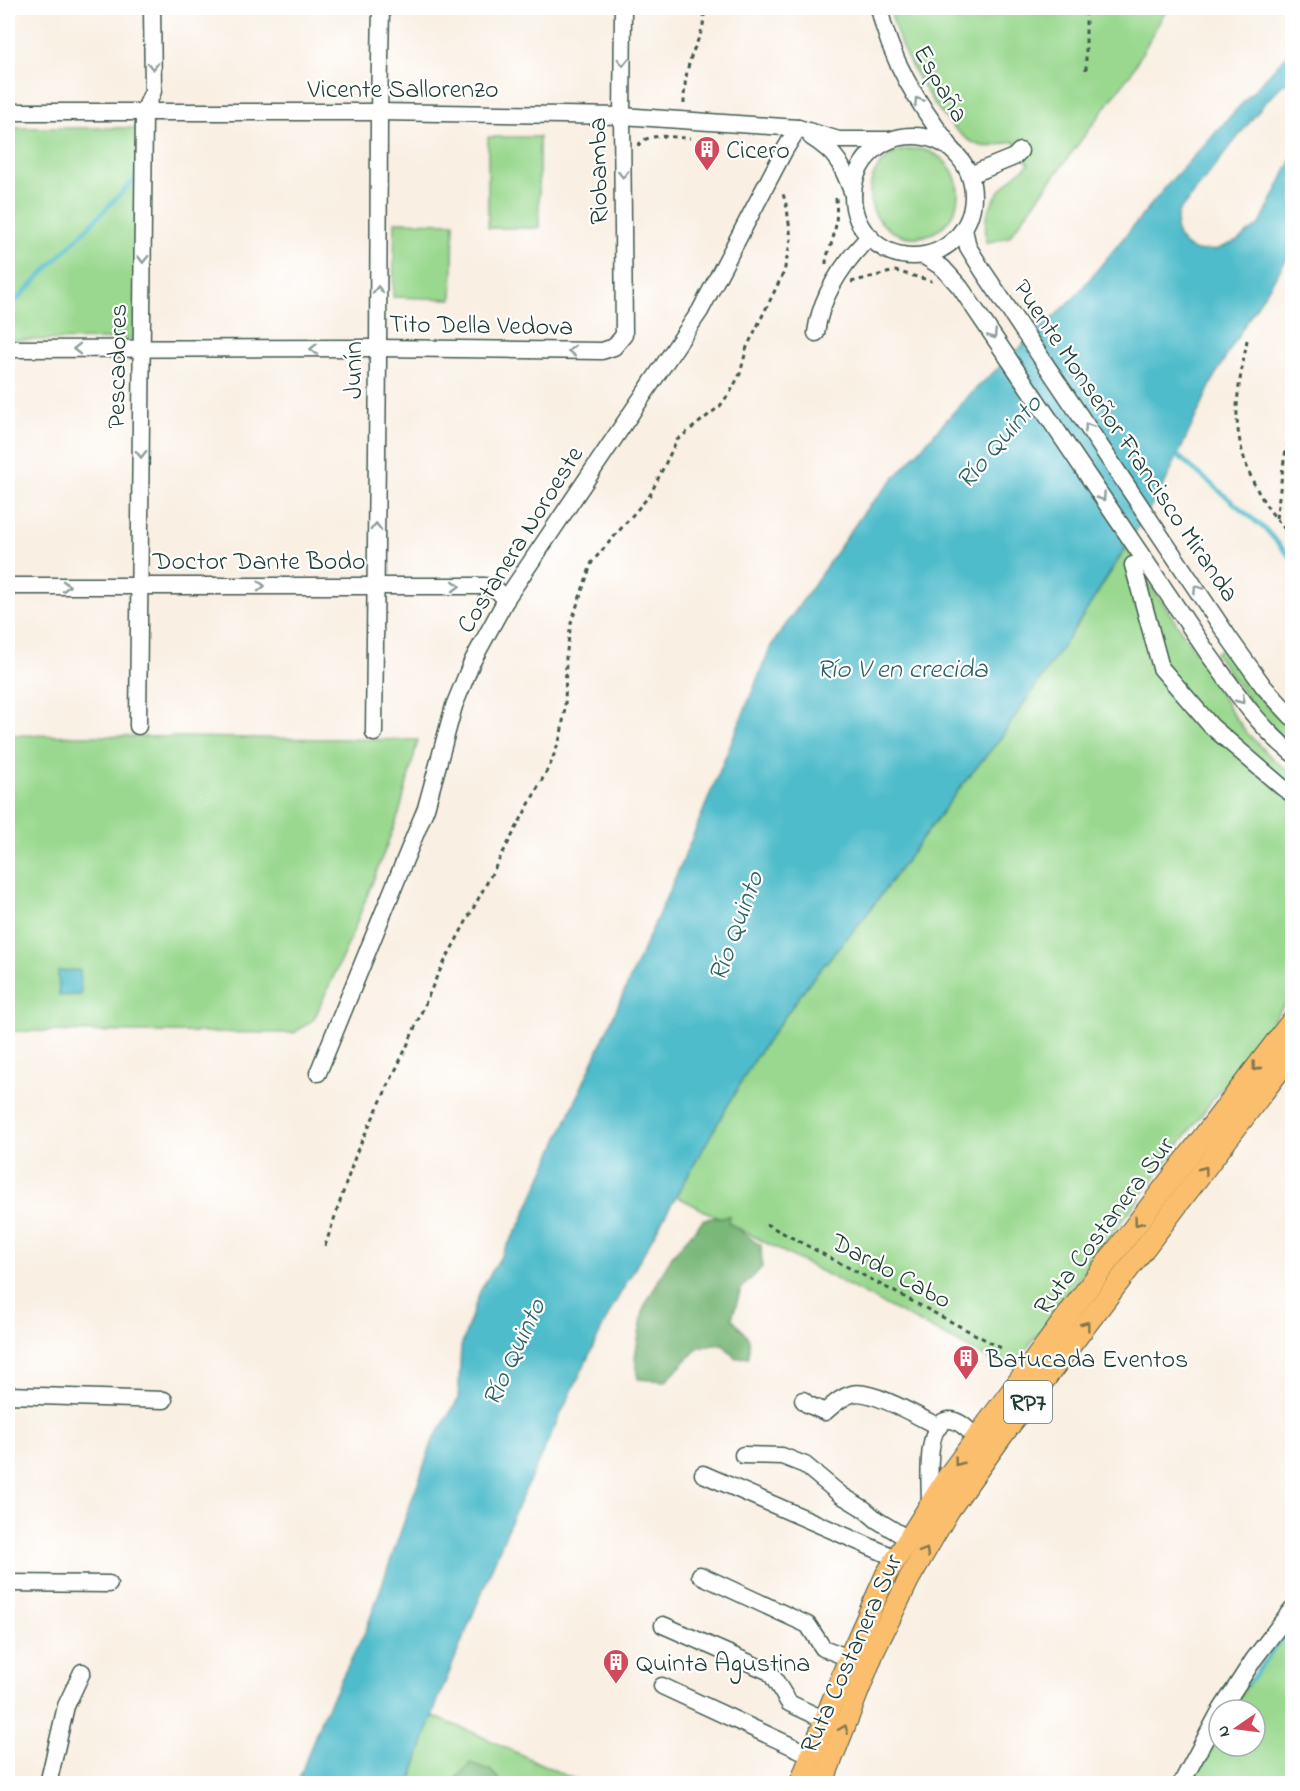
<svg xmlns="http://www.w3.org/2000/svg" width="1300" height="1791" viewBox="0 0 1300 1791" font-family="'Indie Flower',sans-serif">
<rect width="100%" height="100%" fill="#fff"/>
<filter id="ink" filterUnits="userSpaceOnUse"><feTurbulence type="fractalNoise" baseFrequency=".0167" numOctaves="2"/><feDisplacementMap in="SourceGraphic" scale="12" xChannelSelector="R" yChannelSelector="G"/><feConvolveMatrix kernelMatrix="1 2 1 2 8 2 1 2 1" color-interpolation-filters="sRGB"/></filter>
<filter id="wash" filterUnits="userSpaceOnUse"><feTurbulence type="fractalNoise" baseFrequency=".008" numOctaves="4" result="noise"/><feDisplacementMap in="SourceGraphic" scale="24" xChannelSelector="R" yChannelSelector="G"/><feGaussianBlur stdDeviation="1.35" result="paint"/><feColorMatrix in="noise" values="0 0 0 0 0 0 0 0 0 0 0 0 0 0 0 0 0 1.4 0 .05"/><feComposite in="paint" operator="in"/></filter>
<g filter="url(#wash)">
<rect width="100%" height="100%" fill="#f9efe2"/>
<!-- green -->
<g fill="#99d88e" stroke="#5c8a61" stroke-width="1.5">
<path d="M889,8h278l-36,65 -122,164 -23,6c0,-8 -1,-17 0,-24 6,-25 24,-40 43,-55l-15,-23c-11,3 -21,7 -32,5 -32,-7 -73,-78 -83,-107 -4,-11 -6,-21 -10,-31z"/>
<polygon points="8,128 138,128 135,339 8,340"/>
<rect x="488" y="137" width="51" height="91"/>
<circle cx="914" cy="193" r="44"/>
<polygon points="395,222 454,223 452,299 393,297"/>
<polygon points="1126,548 1199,657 1230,710 1247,733 1274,760 1292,774 1292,995 1226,1082 1013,1367 997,1363 676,1196 755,1058 808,984 863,919 962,785 1000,739 1083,616"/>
<polygon points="1224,647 1253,690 1275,714 1292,730 1292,748 1260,716 1215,653"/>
<polygon points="8,735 418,740 399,814 349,942 314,1019 294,1033 8,1031"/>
<polygon points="1292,1624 1292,1783 1190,1784 1219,1726 1219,1746 1255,1746 1255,1710 1230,1710"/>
<polygon points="432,1716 472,1732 582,1783 410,1784"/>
</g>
<!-- forest -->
<g fill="#7ab879" stroke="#4c7a56" stroke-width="1.5">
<polygon points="730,1216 728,1222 761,1246 762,1267 741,1289 732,1318 749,1339 749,1357 735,1358 723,1344 699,1347 666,1381 638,1379 635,1357 644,1307 672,1256 704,1219"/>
<polygon points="470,1763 490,1770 502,1783 452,1783"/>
</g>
<!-- water -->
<g fill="#50bccb" stroke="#387c80" stroke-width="1.5">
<polygon points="1292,52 1292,82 1283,84 1263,105 1178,213 1176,227 1178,237 1185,245 1195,251 1215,250 1237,241 1260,224 1292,159 1292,251 1242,329 1216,374 1163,487 1083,616 1000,739 962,785 863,919 808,984 755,1058 611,1310 555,1426 513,1516 438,1700 410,1783 297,1784 322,1717 366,1630 433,1440 458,1400 461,1347 480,1291 520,1225 683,860 771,646 864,512 968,396 1074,298 1169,183 1282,60"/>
<polygon points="80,970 81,995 59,996 58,971"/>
</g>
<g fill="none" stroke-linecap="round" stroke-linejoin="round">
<!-- stream -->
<g stroke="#50bccb" stroke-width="4.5">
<polyline points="8,309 138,176"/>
<polyline points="1176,451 1178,456 1267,531 1292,559"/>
<polyline points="1247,1685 1292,1624"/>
</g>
</g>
</g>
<g filter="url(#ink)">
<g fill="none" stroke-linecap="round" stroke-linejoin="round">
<!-- minor casing -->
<g stroke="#40584e" stroke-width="19">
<g id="minor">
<path d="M879,8c11,51 39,96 71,138"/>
<polyline points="8,112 379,112 622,116 798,128 839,140 889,140"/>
<circle cx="913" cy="196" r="60"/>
<path d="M811,137c27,17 31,28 42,57"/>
<polyline points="970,175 1014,157 1020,151"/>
<polyline points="964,229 968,247 983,271 1229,638 1264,687 1292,717"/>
<path d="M924,256l19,12 17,19 247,365c26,36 50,73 85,101"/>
<path d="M816,333c5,-39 27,-70 54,-97"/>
<polyline points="8,349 378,348 602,351 614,347 624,335 622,116 623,8"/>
<polyline points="1133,565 1161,668 1211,726 1282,787 1292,794"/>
<polyline points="8,586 485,586 497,590 506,600"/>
<polyline points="138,726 144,112 153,91 152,8"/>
<polyline points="374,733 378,360 379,112 381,8"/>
<polyline points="318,1073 426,808 454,706 472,662 508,596 700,311 784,151 798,128"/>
<polyline points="8,1395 164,1400"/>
<path d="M803,1400l4,4 18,8c8,-7 16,-15 27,-18 18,-6 69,24 87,33"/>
<polyline points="743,1455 782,1456 805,1465 841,1495 864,1509 877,1520 908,1539"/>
<polyline points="703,1474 896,1558"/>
<path d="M930,1503c0,-17 -6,-81 19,-83 10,-1 21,12 28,18"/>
<polyline points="700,1575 808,1625 823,1648 849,1658"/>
<polyline points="8,1583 109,1584"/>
<polyline points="663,1625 770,1672 789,1703 825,1720"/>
<polyline points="662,1686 811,1755"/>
<polyline points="1221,1710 1254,1659 1292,1609"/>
<polyline points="48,1784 66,1706 82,1672"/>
<polyline points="1181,1784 1219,1713"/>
</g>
</g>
<!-- major casing -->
<g stroke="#40584e" stroke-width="23">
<g id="major">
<polyline points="800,1784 849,1658 886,1575 949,1475 1102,1269 1292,1021"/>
<polyline points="822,1784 874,1651 909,1579 949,1510 1004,1433 1292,1054"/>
</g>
</g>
<!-- path -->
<g stroke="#40584e" stroke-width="3" stroke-dasharray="4.5 4.5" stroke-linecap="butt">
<polyline points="1086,70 1086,8"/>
<path d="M684,104c0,-16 2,-32 7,-47 6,-17 16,-31 12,-49"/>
<path d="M638,146c9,-15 37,-8 52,-8"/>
<path d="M826,264c0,-9 4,-14 6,-23 5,-14 5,-28 4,-43"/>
<polyline points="851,282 895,271 932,281"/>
<path d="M1247,340c-4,26 -11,52 -10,78 2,44 24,89 55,118"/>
<path d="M1276,518c5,-29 6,-61 16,-89"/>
<polyline points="766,1224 1001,1348"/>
<polyline points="325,1246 357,1151 407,1046 437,976 551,763 561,735 565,708 566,657 571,623 592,562 650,495 677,440 720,406 731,391 740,374 747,347 784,272 791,239 787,208 782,190"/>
</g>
<!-- minor -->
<use href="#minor" stroke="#fff" stroke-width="16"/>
<!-- major -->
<use href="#major" stroke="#fabe6d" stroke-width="21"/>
</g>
<!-- one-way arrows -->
<defs><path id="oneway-chevron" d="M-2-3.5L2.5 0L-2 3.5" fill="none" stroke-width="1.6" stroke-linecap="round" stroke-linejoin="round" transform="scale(1.5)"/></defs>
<g stroke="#8f9e9a">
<use href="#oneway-chevron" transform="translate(623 62) rotate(91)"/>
<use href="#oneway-chevron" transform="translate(153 66) rotate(90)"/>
<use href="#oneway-chevron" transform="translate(918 101) rotate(-123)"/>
<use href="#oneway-chevron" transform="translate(623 174) rotate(89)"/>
<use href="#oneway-chevron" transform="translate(143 259) rotate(91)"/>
<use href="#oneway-chevron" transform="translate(378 290) rotate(-90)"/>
<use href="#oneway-chevron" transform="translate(993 335) rotate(56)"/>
<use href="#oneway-chevron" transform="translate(77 349) rotate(-180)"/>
<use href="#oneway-chevron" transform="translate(314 349) rotate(180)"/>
<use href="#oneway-chevron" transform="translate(572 351) rotate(-179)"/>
<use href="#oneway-chevron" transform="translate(1088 427) rotate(-124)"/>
<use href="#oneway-chevron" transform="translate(141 454) rotate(90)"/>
<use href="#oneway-chevron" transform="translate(1102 497) rotate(56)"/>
<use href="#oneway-chevron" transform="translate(376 527) rotate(-89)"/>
<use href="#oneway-chevron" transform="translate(66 586)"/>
<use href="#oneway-chevron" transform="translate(261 586)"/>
<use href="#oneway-chevron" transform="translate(456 586) rotate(1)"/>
<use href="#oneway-chevron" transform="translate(1197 589) rotate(-124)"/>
<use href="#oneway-chevron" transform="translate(1241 700) rotate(53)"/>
</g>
<g stroke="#82774e">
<use href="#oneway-chevron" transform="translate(1256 1067) rotate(127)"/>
<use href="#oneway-chevron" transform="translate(1204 1170) rotate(-53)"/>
<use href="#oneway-chevron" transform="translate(1138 1222) rotate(127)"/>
<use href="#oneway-chevron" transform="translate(1086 1325) rotate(-53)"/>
<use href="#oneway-chevron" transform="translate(958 1462) rotate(127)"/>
<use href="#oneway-chevron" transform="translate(925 1552) rotate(-60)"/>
<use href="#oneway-chevron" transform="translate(844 1729) rotate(-68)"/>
</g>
</g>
<!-- icons -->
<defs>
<g id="building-pin" transform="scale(1.35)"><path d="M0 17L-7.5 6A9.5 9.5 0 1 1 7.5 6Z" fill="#d1495b" stroke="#fff"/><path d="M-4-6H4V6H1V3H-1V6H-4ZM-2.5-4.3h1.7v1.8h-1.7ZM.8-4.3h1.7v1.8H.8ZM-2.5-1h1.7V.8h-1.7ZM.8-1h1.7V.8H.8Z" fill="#fff"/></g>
</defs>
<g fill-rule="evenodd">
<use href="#building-pin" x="707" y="149"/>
<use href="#building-pin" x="966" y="1358"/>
<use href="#building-pin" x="616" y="1662"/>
</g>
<g text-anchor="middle" stroke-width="4.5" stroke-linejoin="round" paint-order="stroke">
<!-- shield labels -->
<rect fill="#fff" stroke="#627771" stroke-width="1.5" x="1004" y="1381" width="48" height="42" rx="4.5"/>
<g font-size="24" font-weight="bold" fill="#1f3d34">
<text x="1028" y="1410">RP7</text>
</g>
<!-- street labels -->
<g font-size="26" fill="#1f3d34" stroke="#fff">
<text transform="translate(942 83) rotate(60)" y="9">España</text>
<text x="403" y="97">Vicente Sallorenzo</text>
<text transform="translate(597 171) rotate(-91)" y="9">Riobamba</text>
<text transform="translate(481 324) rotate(1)" y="9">Tito Della Vedova</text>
<text transform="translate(116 366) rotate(-89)" y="9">Pescadores</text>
<text transform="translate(352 370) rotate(-90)" y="9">Junín</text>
<text transform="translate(1127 440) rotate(56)" y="9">Puente Monseñor Francisco Miranda</text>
<text transform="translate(519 539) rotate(-58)" y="9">Costanera Noroeste</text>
<text x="259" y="569">Doctor Dante Bodo</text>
<text transform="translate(1103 1225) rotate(-53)" y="9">Ruta Costanera Sur</text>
<text transform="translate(892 1270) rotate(28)" y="9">Dardo Cabo</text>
<text transform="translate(850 1653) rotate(-66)" y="9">Ruta Costanera Sur</text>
</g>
<!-- poi labels -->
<g font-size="26" fill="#1f3d34" stroke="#fff" text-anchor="start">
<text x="726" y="158">Cicero</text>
<text x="986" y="1367">Batucada Eventos</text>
<text x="636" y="1671">Quinta Agustina</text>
</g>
<!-- water labels -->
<g font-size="27" font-style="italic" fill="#2e6361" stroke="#fff">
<text transform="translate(998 441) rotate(-49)" y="9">Río Quinto</text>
<text x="902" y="677">Río V en crecida</text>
<text transform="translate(735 926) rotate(-70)" y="9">Río Quinto</text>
<text transform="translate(513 1352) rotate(-65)" y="9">Río Quinto</text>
</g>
</g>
<!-- margin -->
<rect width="1300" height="1791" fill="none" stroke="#fff" stroke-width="30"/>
<!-- north arrow -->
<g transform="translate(1237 1728) rotate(256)"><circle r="28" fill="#ffffff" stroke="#a5b1ae" stroke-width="1.5"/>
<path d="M0-4.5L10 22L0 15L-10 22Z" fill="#d1495b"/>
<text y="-9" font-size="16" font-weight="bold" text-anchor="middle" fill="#1f3d34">N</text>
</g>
</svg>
